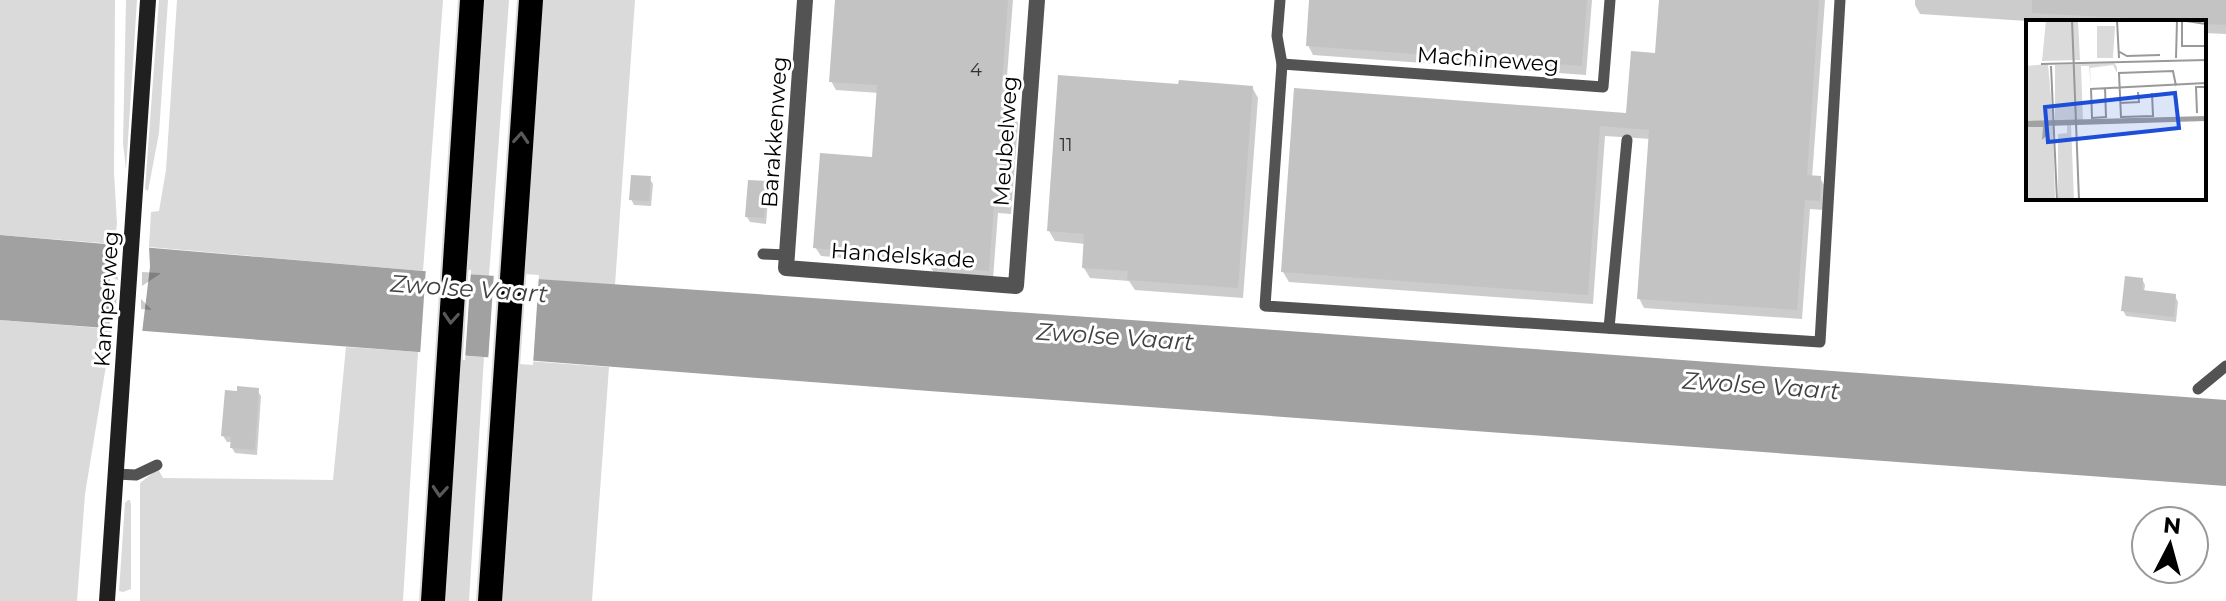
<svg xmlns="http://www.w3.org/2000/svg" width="2226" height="601" viewBox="0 0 2226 601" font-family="Montserrat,sans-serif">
<rect width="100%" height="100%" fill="#fff"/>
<!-- green -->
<g fill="#dadada">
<polygon points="0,0 115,0 114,172 117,224 114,244 0,235"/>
<polygon points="126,0 137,0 126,170 123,143"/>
<polygon points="159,0 168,0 159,133 148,191 145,189"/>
<polygon points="177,0 443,0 423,271 149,247 151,212 159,211 166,170"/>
<polygon points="481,0 509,0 489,276 457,273"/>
<polygon points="538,0 635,0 615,285 519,278"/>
<polygon points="0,320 112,329 85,494 77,601 0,601"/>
<polygon points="346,347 418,352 403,601 140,601 140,483 158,469 163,478 333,480"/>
<polygon points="452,355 484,357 469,601 436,601"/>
<polygon points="513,360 609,367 592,601 498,601"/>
<polygon points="128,500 130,500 131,505 131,589 123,592 119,591 125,503"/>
</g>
<!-- water -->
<polygon fill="#a1a1a1" points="0,235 423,271 1275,330 2226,400 2226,486 929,391 0,320"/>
<!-- pier -->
<g fill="#fff">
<polygon points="115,244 149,246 150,267 142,333 110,331 110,268"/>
<polygon points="426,267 471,270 465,360 420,356"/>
<polygon points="494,272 539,275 533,365 488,362"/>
</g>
<!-- shadow -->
<g fill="#0003">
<polygon points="836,0 1013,0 1004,114 1013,114 1018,123 1011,214 998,213 993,279 935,274 929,265 821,256 815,247 874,159 879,93 836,90 831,81"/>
<polygon points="1311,0 1592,0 1586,75 1313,55 1308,45"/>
<polygon points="1661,0 1825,0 1812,178 1820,178 1826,188 1824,210 1810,209 1802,319 1644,308 1639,298 1651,139 1605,136 1593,304 1289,282 1283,272 1296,90 1628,115 1657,55"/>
<polygon points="1915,0 2226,0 2226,34 2204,33 2204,22 2043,22 1920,14 1915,5"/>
<polygon points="1180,86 1252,87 1258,98 1243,298 1135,290 1129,281 1090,278 1084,268 1085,244 1055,241 1049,231"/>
<polygon points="649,178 653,184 651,206 634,205 631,199"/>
<polygon points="766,183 769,189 766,224 750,222 747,217"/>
<polygon points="108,270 117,271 118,280 110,276"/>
<polygon points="142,272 160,273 160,274 142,286"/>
<polygon points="2142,279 2145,285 2144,292 2175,296 2178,302 2176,322 2126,316 2123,310"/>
<polygon points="117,293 116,307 110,306 109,304"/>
<polygon points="141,299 151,309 151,310 141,309"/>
<polygon points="257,390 261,396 257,455 235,453 232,448 232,442 227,442 223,436 238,393"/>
</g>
<!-- building -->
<g fill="#c3c3c3">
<polygon points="835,0 1008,0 1000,112 1014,112 1007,206 994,205 989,271 928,266 928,257 813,248 820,153 872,157 877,85 829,82"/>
<polygon points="1309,0 1587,0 1582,66 1306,46"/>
<polygon points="1659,0 1819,0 1807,175 1821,176 1820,201 1805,200 1797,310 1637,299 1649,130 1600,126 1588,295 1281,272 1294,88 1626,113 1631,51 1655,53"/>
<polygon points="2032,0 2226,0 2226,25 2204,24 2204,22 2032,13"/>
<polygon points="1058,75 1178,84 1179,80 1253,86 1238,288 1127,280 1128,271 1082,268 1084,234 1047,231"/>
<polygon points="631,175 651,176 649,201 629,200"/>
<polygon points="748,180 767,181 764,218 745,217"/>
<polygon points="2125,276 2143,278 2142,290 2176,294 2174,317 2121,311"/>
<polygon points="237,386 259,388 255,450 230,448 231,437 221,436 225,390 237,391"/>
</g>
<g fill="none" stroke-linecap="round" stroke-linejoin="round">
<!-- motorway casing -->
<g stroke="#dbdbdb" stroke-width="28">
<g id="motorway">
<polyline points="433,601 472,0"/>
<polyline points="490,601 531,0"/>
</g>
</g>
<!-- service -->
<g stroke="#535353" stroke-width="11">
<polyline points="1280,0 1277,36 1282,64 1265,306 1820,342 1840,0"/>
<polyline points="1282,64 1603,87 1610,0"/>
<polyline points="763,254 787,255"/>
<polyline points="1609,328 1627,140"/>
<polyline points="2198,389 2226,366"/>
<polyline points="116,474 136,475 157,465"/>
</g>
<!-- minor -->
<polyline stroke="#535353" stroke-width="16" points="805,0 786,268 1016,286 1037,0"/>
<!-- secondary -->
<polyline stroke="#202020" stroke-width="16" points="107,601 148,0"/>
<!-- motorway -->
<use href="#motorway" stroke="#000" stroke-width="24"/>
</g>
<!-- one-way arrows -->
<defs><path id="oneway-chevron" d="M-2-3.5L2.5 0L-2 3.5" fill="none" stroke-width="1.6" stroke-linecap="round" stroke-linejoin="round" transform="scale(2)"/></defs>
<g stroke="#595959">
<use href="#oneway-chevron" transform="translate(521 138) rotate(-86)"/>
<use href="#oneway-chevron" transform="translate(451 318) rotate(94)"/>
<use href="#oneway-chevron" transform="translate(440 491) rotate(94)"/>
</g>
<g text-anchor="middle" stroke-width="6" stroke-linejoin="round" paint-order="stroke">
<!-- number labels -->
<g font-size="18" fill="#313131">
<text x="976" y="76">4</text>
<text x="1066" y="151">11</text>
</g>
<!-- street labels -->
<g font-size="22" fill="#000" stroke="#fff">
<text transform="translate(1488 59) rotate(4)" y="8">Machineweg</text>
<text transform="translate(774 132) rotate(-86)" y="8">Barakkenweg</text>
<text transform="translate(1005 141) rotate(-86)" y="8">Meubelweg</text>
<text transform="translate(903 255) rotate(4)" y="8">Handelskade</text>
<text transform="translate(106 299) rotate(-86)" y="8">Kamperweg</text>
</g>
<!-- water labels -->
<g font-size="24" font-style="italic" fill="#424242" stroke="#fff">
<text transform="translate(469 289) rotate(4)" y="8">Zwolse Vaart</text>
<text transform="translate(1115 337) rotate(4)" y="8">Zwolse Vaart</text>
<text transform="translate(1761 386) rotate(4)" y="8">Zwolse Vaart</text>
</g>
</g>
<!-- overview -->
<g transform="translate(2026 20)">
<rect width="180" height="180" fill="#fff"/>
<path d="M20,0h32l2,40 -38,1zM71,6h18l-2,32h-16zM88,43l3,4v6l-4,-8 -23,3 1,20 -2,-22h-8l2,54h-28v-55zM22,44l5,57h-27v-55zM41,105h4l3,75h-16v-66l9,-1zM27,106l2,74h-29v-73z" fill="#dadada"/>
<path d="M180,96v5l-161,5 2,9 -5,5 1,-13h-17v-6z" fill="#a1a1a1"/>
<path fill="none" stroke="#999" stroke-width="2" d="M46,0l7,180M91,0l2,38M154,0l26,4M156,0v26h24M92,31l9,5 33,-1M150,38l1,-38M15,44l165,-4M25,46l6,134M65,68l1,30 14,-1 -1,-29M64,69l116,-6M126,73l1,23 -32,1 -2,-44 54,-2 3,15M94,83l19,-1 -1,-10M171,93l-1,-26h10"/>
<path fill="#1d4ed8" fill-opacity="0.15" stroke="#1d4ed8" stroke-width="4" d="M149,73l4,35 -131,14 -3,-35z"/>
<rect width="180" height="180" fill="none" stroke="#000" stroke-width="4"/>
</g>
<!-- north arrow -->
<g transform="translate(2170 545) rotate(6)"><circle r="38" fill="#ffffff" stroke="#999999" stroke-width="2"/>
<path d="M0-6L14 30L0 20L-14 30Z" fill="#000000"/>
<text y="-12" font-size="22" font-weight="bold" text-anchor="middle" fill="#000000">N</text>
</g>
</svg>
